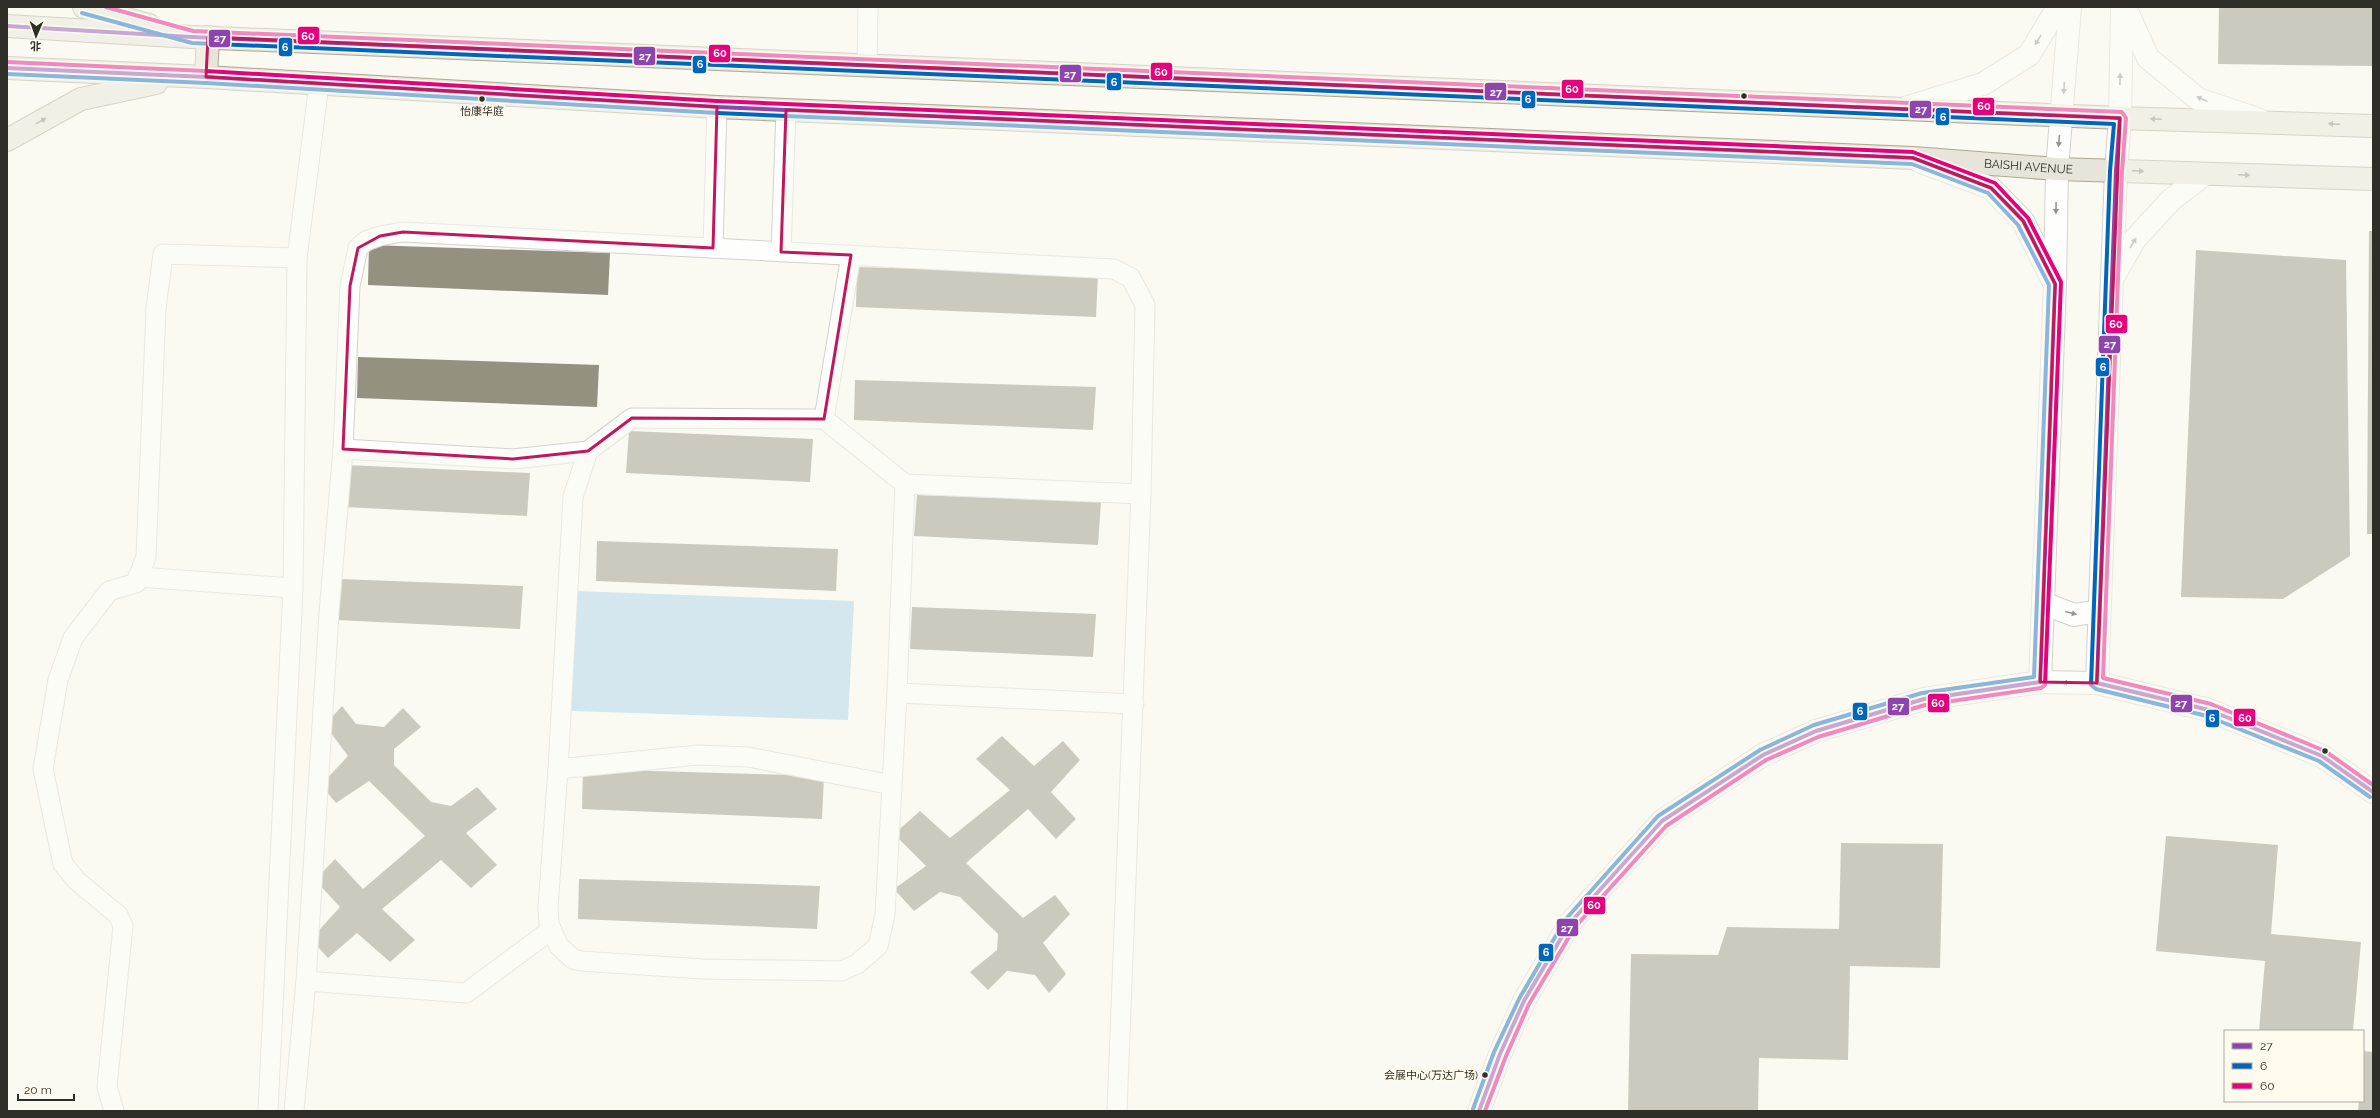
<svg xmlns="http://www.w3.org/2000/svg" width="2380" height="1118" viewBox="0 0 2380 1118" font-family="Raleway,'Noto Sans SC',sans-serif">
<rect width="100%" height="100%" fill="#faf9f2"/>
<!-- water -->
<polygon fill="#a7cee9" points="574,591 854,601 848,720 571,711"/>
<!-- building -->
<g fill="#949181">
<polygon points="2219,7 2373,7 2372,66 2218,64"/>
<polygon points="2369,231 2373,231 2373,534 2367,534"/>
<polygon points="369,245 610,253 608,295 368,285"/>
<polygon points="2196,250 2346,260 2350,556 2283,599 2181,597"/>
<polygon points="857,267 1098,274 1096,317 856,307"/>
<polygon points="358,357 599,365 597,407 357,398"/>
<polygon points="855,380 1096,387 1093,430 854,420"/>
<polygon points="629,431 813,439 810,482 626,473"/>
<polygon points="346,465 530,473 527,516 344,507"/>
<polygon points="917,495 1101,502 1098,545 914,536"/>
<polygon points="597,541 838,549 836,591 596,581"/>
<polygon points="339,579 523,586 520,629 337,620"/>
<polygon points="912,607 1096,614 1093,657 910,649"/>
<polygon points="342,706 356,724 384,727 403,708 421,727 394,749 394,765 431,802 451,806 477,787 497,809 466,833 497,865 471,888 441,860 382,909 415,940 390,962 357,933 328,958 311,939 340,907 315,880 335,859 363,889 425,836 369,781 336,803 321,785 348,756 325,725"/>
<polygon points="1002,736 1034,766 1063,741 1080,760 1051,792 1076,819 1056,839 1028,809 966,863 1023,918 1055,895 1070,914 1043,943 1066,974 1049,993 1035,975 1007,971 988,990 970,972 997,950 998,934 960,897 940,892 914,911 894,889 926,866 894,834 920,811 950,838 1010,790 976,759"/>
<polygon points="583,769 824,776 822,819 582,809"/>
<polygon points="2166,836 2278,845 2271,934 2361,942 2353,1031 2259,1031 2265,961 2156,951"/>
<polygon points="1841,843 1943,844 1940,968 1850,966 1848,1060 1759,1058 1758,1111 1628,1111 1631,954 1718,955 1727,927 1839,929"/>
<polygon points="579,879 820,886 817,929 578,919"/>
<polygon points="2363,1051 2373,1052 2373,1111 2358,1111 2359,1101 2363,1101"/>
</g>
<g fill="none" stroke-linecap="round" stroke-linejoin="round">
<!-- minor casing -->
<g stroke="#d4d2cd" stroke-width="21">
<g id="minor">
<polyline points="867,65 868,7"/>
<polyline points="713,248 717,107"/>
<polyline points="781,252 786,110"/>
<polyline points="851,255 824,419 905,484"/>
<polyline points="343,449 513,459 588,451"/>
<polyline points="138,577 293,588"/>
<polyline points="1134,704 897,693 905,484 1141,494"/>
<polyline points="558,769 573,497 588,451 632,418 824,419"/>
<polyline points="892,785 748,757 698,755 558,769 548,907 549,924 559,946 573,959 581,961 703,969 841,971 857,964 878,946 885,915 897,693"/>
<polyline points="306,981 466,993 551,930"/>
<polyline points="114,1111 107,1087 123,926 118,915 77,881 63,864 43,769 58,680 73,638 109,591 136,583 146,557 156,309 163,254 297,258"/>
<polyline points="268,1111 293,588 297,258 319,84"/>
<polyline points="294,1111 306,981 329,613 343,449 350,286 358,248 366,241 380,236 403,232 1114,269 1131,278 1145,305 1141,494 1117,1111"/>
</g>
</g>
<!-- secondary casing -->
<g stroke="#d4d2cd" stroke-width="24">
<g id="secondary">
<polyline points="2125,7 2148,58 2198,99 2260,120"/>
<polyline points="1905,108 1983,84 2029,55 2058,7"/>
<polyline points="1919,161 1991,188 2023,221 2053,281"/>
<polyline points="2115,274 2135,239 2171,200 2205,174"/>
<polyline points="2043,603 2074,615 2099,611"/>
<polyline points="2040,682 2055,284 2057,169 2070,7"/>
<polyline points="2097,683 2116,171 2120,118 2122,7"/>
<polyline points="1479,1111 1500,1054 1524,1001 1570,923 1662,821 1763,755 1816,731 1924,699 2040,682 2097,683 2209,710 2322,756 2373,792"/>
</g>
</g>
<!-- primary casing -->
<g stroke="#aca893" stroke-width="24">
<g id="primary">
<polyline points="84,7 149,25"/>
<polyline points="7,26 192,37 2120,118 2373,126"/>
<path id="s1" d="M7,68l199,9 511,30 1196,51 144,11 316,10"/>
<polyline points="206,77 208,37"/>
<polyline points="7,140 81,99 156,83"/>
</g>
</g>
<!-- minor -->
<use href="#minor" stroke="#fefefd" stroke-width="19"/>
<!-- secondary -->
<use href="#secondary" stroke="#fefefd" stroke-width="22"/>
<!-- primary -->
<use href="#primary" stroke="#e7e5da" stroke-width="22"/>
<!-- bus-1 casing -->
<g stroke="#fefbee" stroke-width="7">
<g id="bus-1">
<polyline points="7,26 192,37 2120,118 2116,171 2097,683 2209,710 2322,756 2373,792"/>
<polyline points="7,68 206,77 717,107 1913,158 1991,188 2023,221 2055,284 2040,682 1924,699 1816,731 1763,755 1662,821 1570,923 1524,1001 1500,1054 1479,1111"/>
</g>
</g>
<!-- bus-2 casing -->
<g stroke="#fefbee" stroke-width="7">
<g id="bus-2">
<polyline points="82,13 192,43 2114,124 2110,171 2091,685 2096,689 2207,716 2319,761 2370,797"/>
<polyline points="7,74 206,83 717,113 1912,164 1988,193 2018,225 2049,285 2034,677 1922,693 1814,725 1760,750 1658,816 1565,920 1519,999 1494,1052 1473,1109"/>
</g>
</g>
<!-- bus-3 casing -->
<g stroke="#fefbee" stroke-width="7">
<g id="bus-3">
<polyline points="106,7 193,31 2122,112 2126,118 2122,171 2103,678 2211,704 2325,751 2373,785"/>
<polyline points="7,62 206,71 717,101 1913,152 1995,183 2028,218 2061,282 2045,685 2041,688 1925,705 1818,737 1766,760 1666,826 1575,927 1529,1004 1506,1056 1485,1111"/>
</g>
</g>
<!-- bus-1 -->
<use href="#bus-1" stroke="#8e44ad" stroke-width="4"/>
<!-- bus-2 -->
<use href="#bus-2" stroke="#0065bd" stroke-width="4"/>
<!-- bus-3 -->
<use href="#bus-3" stroke="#e5007d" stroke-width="4"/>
</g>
<!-- one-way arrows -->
<defs><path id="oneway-solid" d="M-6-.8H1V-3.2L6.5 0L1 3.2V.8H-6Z"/></defs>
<g fill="#979692">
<use href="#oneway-solid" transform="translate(2038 40) rotate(121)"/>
<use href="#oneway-solid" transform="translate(2120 79) rotate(-89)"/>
<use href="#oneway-solid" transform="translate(2064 88) rotate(94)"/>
<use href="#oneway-solid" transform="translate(2202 99) rotate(-156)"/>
<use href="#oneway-solid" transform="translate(2059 141) rotate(95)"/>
<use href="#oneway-solid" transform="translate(2056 208) rotate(91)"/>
<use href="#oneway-solid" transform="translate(2133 243) rotate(-59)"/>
<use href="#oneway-solid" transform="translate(2071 613) rotate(14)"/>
<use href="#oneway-solid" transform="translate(2068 683) rotate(-178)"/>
</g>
<g fill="#8c8a81">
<use href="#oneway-solid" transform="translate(2156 119) rotate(-178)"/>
<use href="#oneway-solid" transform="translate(41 121) rotate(-29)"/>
<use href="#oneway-solid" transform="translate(2334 124) rotate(-178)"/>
<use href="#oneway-solid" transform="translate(2138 171) rotate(2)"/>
<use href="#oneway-solid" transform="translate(2244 175) rotate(2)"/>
</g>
<!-- marked area -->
<path d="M0 0H2380V1118H0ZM208,37l1912,81 -23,565 -57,-1 15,-398 -32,-63 -32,-33 -78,-30 -1127,-48 -5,142 70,3 -27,164 -192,-1 -44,33 -75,8 -170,-10 7,-163 8,-38 22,-12 23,-4 310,16 4,-141 -511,-30z" fill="#faf9f2" fill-opacity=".55" fill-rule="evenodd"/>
<path fill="none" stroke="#c2185b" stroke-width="3" stroke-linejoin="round" d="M208,37l1912,81 -23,565 -57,-1 15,-398 -32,-63 -32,-33 -78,-30 -1127,-48 -5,142 70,3 -27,164 -192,-1 -44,33 -75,8 -170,-10 7,-163 8,-38 22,-12 23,-4 310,16 4,-141 -511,-30z"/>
<!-- markers -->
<g fill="#302e28" stroke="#fefbee" stroke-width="1.5">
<circle cx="1744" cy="96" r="3.5"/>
<circle cx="482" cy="99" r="3.5"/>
<circle cx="2325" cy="751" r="3.5"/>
<circle cx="1485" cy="1075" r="3.5"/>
</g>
<g text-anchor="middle" stroke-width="4" stroke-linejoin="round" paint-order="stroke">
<!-- bus labels -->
<g font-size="11" fill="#302e28" stroke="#fefbee">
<text x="482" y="115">怡康华庭</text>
<text x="1478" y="1079" text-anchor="end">会展中心(万达广场)</text>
</g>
<!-- street labels -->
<g font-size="12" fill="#302e28" stroke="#fefbee">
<text dy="4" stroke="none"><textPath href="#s1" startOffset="2024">BAISHI AVENUE</textPath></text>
</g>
</g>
<g stroke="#fefbee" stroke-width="1.5">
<rect x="297" y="26" width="23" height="19" rx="4" fill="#e5007d"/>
<rect x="208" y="29" width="23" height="19" rx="4" fill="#8e44ad"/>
<rect x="278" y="37" width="15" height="20" rx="4" fill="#0065bd"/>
<rect x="708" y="44" width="23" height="19" rx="4" fill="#e5007d"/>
<rect x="633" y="46" width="23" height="20" rx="4" fill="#8e44ad"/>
<rect x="692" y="55" width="15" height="19" rx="4" fill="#0065bd"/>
<rect x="1150" y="62" width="23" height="19" rx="4" fill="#e5007d"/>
<rect x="1059" y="64" width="23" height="19" rx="4" fill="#8e44ad"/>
<rect x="1106" y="72" width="16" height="19" rx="4" fill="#0065bd"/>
<rect x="1561" y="79" width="23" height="20" rx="4" fill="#e5007d"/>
<rect x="1484" y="82" width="23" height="19" rx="4" fill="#8e44ad"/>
<rect x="1521" y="90" width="15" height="19" rx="4" fill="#0065bd"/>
<rect x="1972" y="97" width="23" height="19" rx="4" fill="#e5007d"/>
<rect x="1909" y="100" width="23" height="19" rx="4" fill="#8e44ad"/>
<rect x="1935" y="107" width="15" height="19" rx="4" fill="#0065bd"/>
<rect x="2105" y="314" width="23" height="20" rx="4" fill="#e5007d"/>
<rect x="2098" y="335" width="23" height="19" rx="4" fill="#8e44ad"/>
<rect x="2095" y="357" width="15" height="20" rx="4" fill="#0065bd"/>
<rect x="1927" y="693" width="23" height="20" rx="4" fill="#e5007d"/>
<rect x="2170" y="694" width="23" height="19" rx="4" fill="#8e44ad"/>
<rect x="1887" y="697" width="23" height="19" rx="4" fill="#8e44ad"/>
<rect x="1852" y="702" width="16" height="19" rx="4" fill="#0065bd"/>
<rect x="2233" y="708" width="23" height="19" rx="4" fill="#e5007d"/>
<rect x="2205" y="709" width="15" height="19" rx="4" fill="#0065bd"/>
<rect x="1583" y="896" width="23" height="19" rx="4" fill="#e5007d"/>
<rect x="1556" y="918" width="23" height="19" rx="4" fill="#8e44ad"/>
<rect x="1538" y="943" width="16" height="19" rx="4" fill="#0065bd"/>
</g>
<g font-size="11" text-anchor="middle" font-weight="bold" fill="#fff">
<text x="308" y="40">60</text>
<text x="220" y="42">27</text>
<text x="285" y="51">6</text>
<text x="720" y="57">60</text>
<text x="645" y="60">27</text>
<text x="700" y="68">6</text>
<text x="1161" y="76">60</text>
<text x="1070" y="78">27</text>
<text x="1114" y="86">6</text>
<text x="1572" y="93">60</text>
<text x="1496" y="96">27</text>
<text x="1528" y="103">6</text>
<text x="1984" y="110">60</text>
<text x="1921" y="113">27</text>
<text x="1943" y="121">6</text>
<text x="2116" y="328">60</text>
<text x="2110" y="348">27</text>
<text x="2103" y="371">6</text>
<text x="1938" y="707">60</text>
<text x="2181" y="707">27</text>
<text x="1898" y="710">27</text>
<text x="1860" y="715">6</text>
<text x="2245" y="722">60</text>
<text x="2212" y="722">6</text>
<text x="1594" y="909">60</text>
<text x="1567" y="932">27</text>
<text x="1546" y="956">6</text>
</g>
<!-- border -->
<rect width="2380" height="1118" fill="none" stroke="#302e28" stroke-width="16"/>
<!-- legend -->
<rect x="2224" y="1030" width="140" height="72" fill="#fefbee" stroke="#aca99f"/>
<rect x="2232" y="1043" width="20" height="6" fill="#8e44ad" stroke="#aca99f"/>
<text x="2260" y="1050" font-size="12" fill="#302e28">27</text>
<rect x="2232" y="1063" width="20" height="6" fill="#0065bd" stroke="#aca99f"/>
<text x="2260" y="1070" font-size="12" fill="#302e28">6</text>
<rect x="2232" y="1083" width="20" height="6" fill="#e5007d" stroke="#aca99f"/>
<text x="2260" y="1090" font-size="12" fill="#302e28">60</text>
<!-- north arrow -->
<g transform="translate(36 36) rotate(182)" stroke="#fefbee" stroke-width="3" paint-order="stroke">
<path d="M0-3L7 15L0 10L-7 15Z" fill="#302e28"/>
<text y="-6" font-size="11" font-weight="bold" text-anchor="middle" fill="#302e28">北</text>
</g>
<!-- scale -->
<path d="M18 1094v6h56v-6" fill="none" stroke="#302e28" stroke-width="2"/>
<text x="24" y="1094" font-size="12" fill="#302e28" stroke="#fefbee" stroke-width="3" paint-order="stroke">20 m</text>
</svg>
